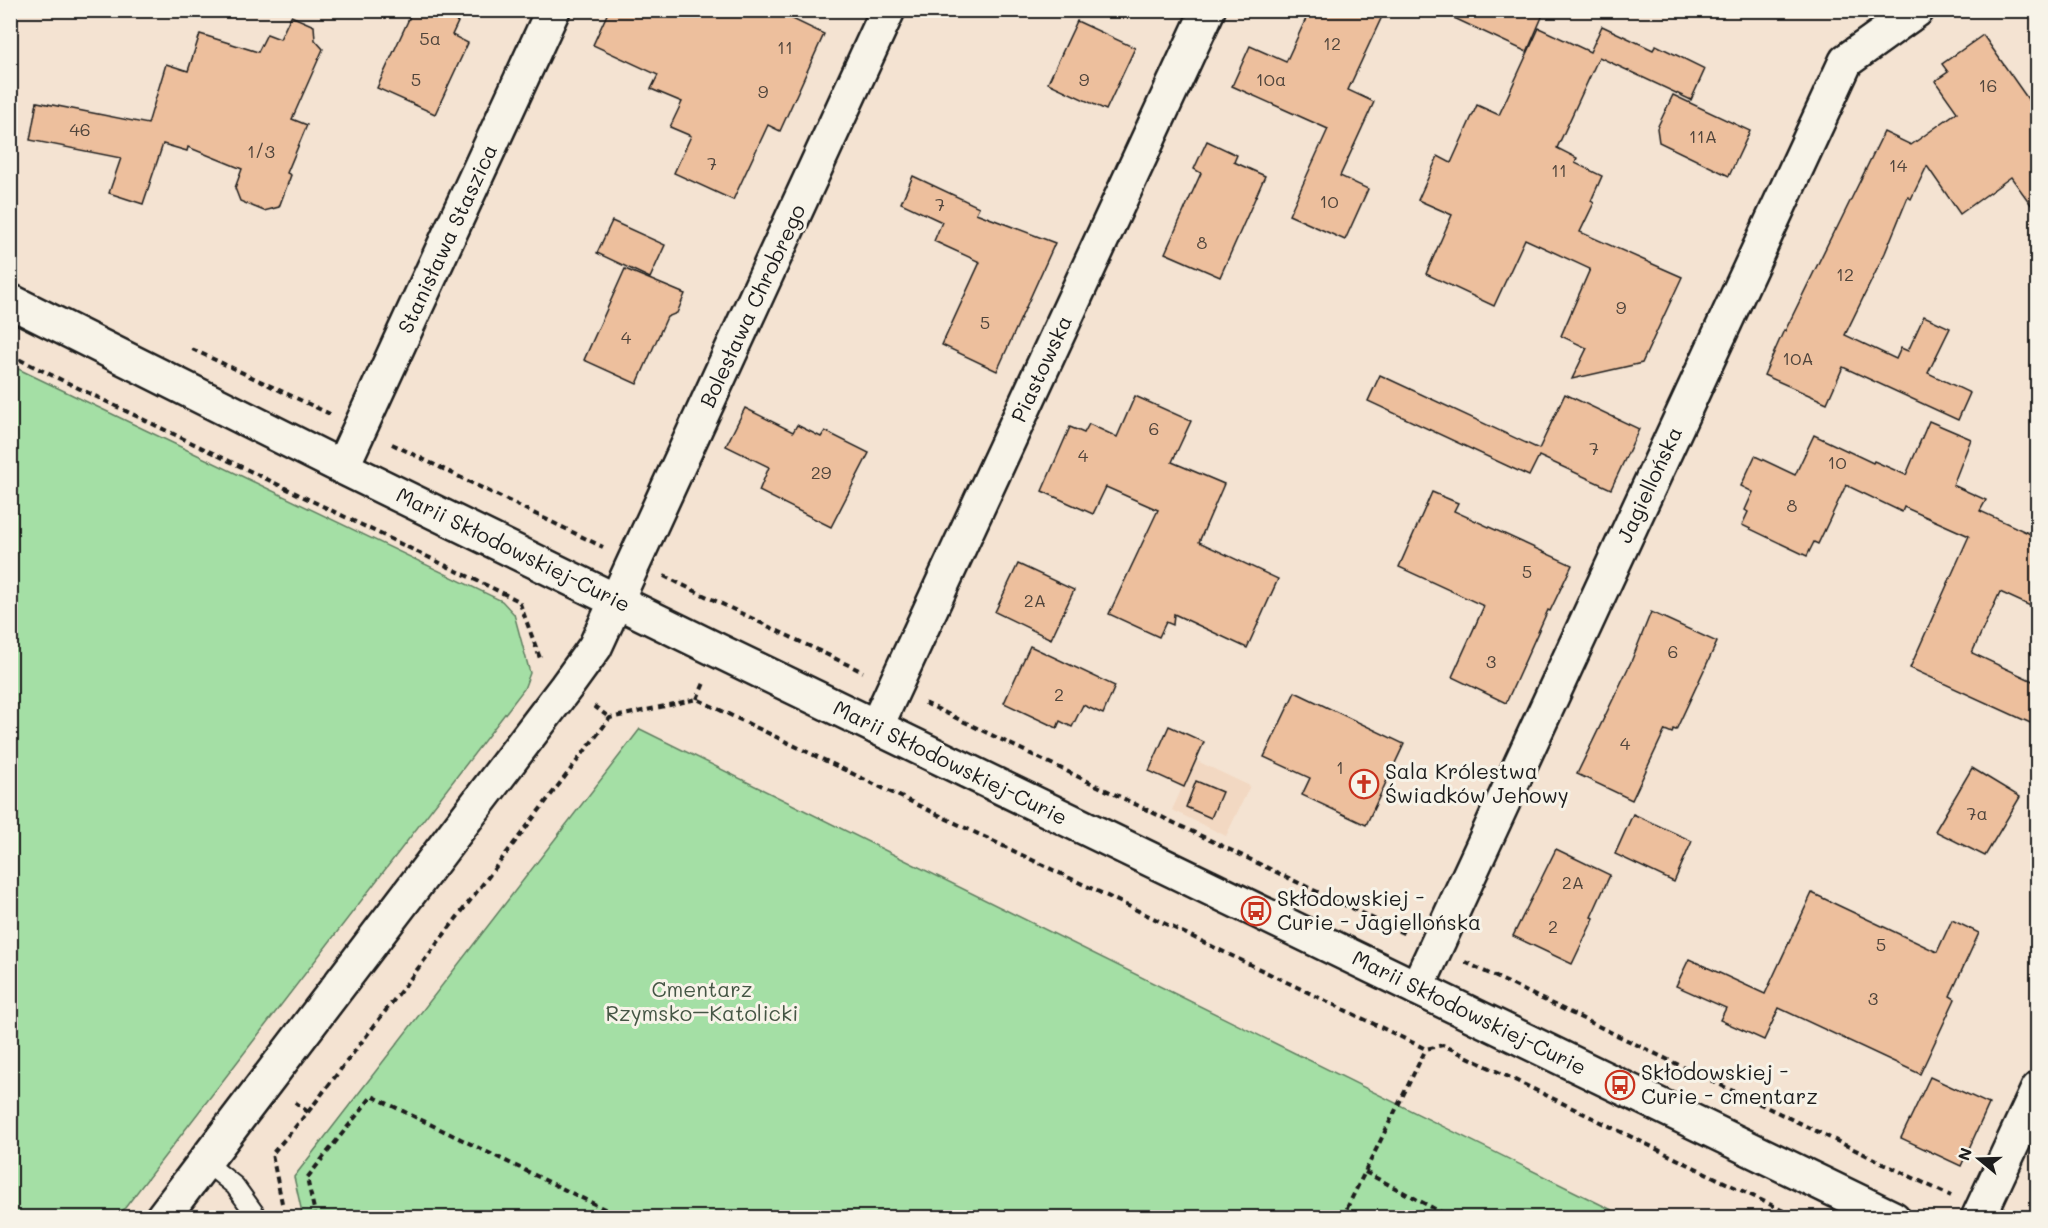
<svg xmlns="http://www.w3.org/2000/svg" width="2048" height="1228" viewBox="0 0 2048 1228" font-family="Mali,sans-serif">
<rect width="100%" height="100%" fill="#f4e3d2"/>
<filter id="ink" filterUnits="userSpaceOnUse"><feTurbulence type="fractalNoise" baseFrequency=".0167" numOctaves="2"/><feDisplacementMap in="SourceGraphic" scale="12" xChannelSelector="R" yChannelSelector="G"/><feConvolveMatrix kernelMatrix="1 2 1 2 8 2 1 2 1" color-interpolation-filters="sRGB"/></filter>
<g filter="url(#ink)">
<!-- built -->
<polygon fill="#f2d8c2" points="1195,760 1250,786 1226,836 1172,810"/>
<!-- green -->
<g fill="#a4dfa5" stroke="#607e60" stroke-width="1.5">
<polygon points="10,365 502,601 514,614 530,673 524,689 118,1217 11,1217"/>
<polygon points="640,729 1626,1217 303,1217 294,1177"/>
</g>
<!-- building -->
<g fill="#edbf9d" stroke="#1c1c1c" stroke-width="1.5">
<polygon points="413,10 433,10 458,22 452,35 468,43 435,114 377,88"/>
<polygon points="609,10 774,10 824,34 780,131 768,125 733,200 674,173 691,136 670,127 682,102 651,89 658,75 593,45"/>
<polygon points="1310,10 1385,10 1348,90 1374,102 1340,176 1368,189 1345,240 1289,215 1328,129 1232,86 1250,46 1286,62"/>
<polygon points="1437,10 1545,10 1527,52"/>
<polygon points="291,16 314,26 315,40 323,49 292,119 307,125 287,173 291,175 279,207 264,211 240,201 235,188 242,169 188,147 187,151 163,144 143,204 109,193 121,158 30,140 37,102 148,124 166,64 188,71 200,34 258,52 267,34 280,39"/>
<polygon points="1077,21 1135,48 1106,110 1048,83"/>
<polygon points="1602,26 1653,50 1656,45 1705,69 1691,100 1599,57 1557,148 1577,158 1575,163 1602,176 1591,201 1594,203 1580,232 1682,277 1642,363 1572,379 1587,348 1561,336 1590,269 1525,239 1494,306 1426,274 1452,215 1418,200 1438,156 1451,163 1477,105 1499,115 1539,28 1590,52"/>
<polygon points="1983,35 2037,112 2037,213 2011,177 1960,214 1927,166 1911,199 1908,197 1885,253 1845,335 1896,359 1901,348 1908,351 1924,316 1950,328 1928,373 1970,393 1958,420 1843,367 1827,403 1764,375 1784,330 1785,331 1835,229 1836,230 1884,132 1911,145 1957,112 1935,81 1948,72 1942,64"/>
<polygon points="1673,95 1750,131 1729,176 1659,142 1657,128"/>
<polygon points="1207,141 1237,155 1234,162 1265,176 1220,277 1165,253 1201,173 1194,169"/>
<polygon points="913,176 979,207 976,213 1055,243 997,371 942,345 980,262 934,241 942,222 901,203"/>
<polygon points="612,221 665,245 650,278 597,253"/>
<polygon points="625,269 685,294 677,313 667,317 637,384 584,360"/>
<polygon points="1380,375 1539,449 1565,394 1639,429 1611,489 1539,456 1529,476 1368,401"/>
<polygon points="1135,396 1191,421 1172,462 1224,484 1199,542 1278,579 1247,648 1174,614 1173,625 1166,622 1159,637 1109,614 1158,510 1106,487 1093,514 1042,491 1070,427 1084,433 1089,424 1117,437"/>
<polygon points="745,408 793,432 797,425 821,437 825,431 869,453 831,527 759,491 769,467 726,446"/>
<polygon points="1929,421 1971,439 1953,485 1986,500 1980,511 2037,537 2037,609 2000,592 1972,653 2037,683 2037,726 1910,668 1969,536 1904,507 1902,512 1846,485 1818,544 1814,542 1807,556 1742,525 1748,512 1745,510 1753,492 1741,486 1755,456 1795,475 1814,435 1873,463 1874,461 1906,475"/>
<polygon points="1432,492 1458,503 1454,511 1572,565 1550,611 1548,610 1506,703 1452,677 1484,606 1399,567"/>
<polygon points="1018,564 1074,590 1051,639 995,612"/>
<polygon points="1651,612 1717,642 1676,730 1673,729 1672,733 1665,730 1632,800 1577,774 1631,662"/>
<polygon points="1030,646 1115,686 1103,714 1083,705 1072,727 1060,721 1057,728 1004,703"/>
<polygon points="1295,692 1404,744 1366,825 1302,795 1310,778 1264,757"/>
<polygon points="1169,726 1204,742 1184,787 1149,771"/>
<polygon points="1972,768 2020,797 1985,856 1935,831"/>
<polygon points="1196,781 1222,792 1211,818 1186,807"/>
<polygon points="1633,814 1692,841 1674,882 1615,854"/>
<polygon points="1556,849 1610,875 1591,917 1594,918 1572,964 1513,936"/>
<polygon points="1812,893 1937,952 1952,920 1979,933 1950,996 1955,999 1920,1074 1779,1008 1764,1040 1720,1020 1726,1008 1676,986 1689,959 1765,994"/>
<polygon points="1930,1077 1989,1104 1961,1166 1901,1138"/>
</g>
<g fill="none" stroke-linecap="round" stroke-linejoin="round">
<!-- lane casing -->
<g stroke="#1c1c1c" stroke-width="22">
<polyline id="lane" points="204,1161 235,1186 258,1218"/>
</g>
<!-- street casing -->
<g stroke="#1c1c1c" stroke-width="38">
<g id="street">
<polyline points="10,301 342,467 719,651 1893,1218"/>
<polyline points="342,467 553,10"/>
<polyline points="876,727 1208,10"/>
<polyline points="1417,988 1846,61 1917,10"/>
<polyline points="162,1218 566,687 595,647 888,10"/>
<polyline points="1978,1218 2038,1089"/>
</g>
</g>
<!-- path -->
<g stroke="#1c1c1c" stroke-width="4" stroke-dasharray="6 4.5" stroke-linecap="butt">
<polyline points="192,349 330,414"/>
<polyline points="10,355 519,601 541,661"/>
<polyline points="392,444 603,547"/>
<polyline points="664,576 863,672"/>
<polyline points="697,699 704,683"/>
<polyline points="925,703 1405,934"/>
<polyline points="594,706 610,718"/>
<polyline points="1465,962 1951,1196"/>
<polyline points="2034,1054 2038,1047"/>
<polyline points="295,1102 308,1112"/>
<polyline points="1365,1172 1452,1218"/>
<polyline points="282,1203 272,1154 308,1112 610,718 697,699 1426,1049 1443,1045 1798,1218"/>
<polyline points="316,1218 307,1178 372,1096 623,1218"/>
<polyline points="1342,1218 1426,1049"/>
</g>
<!-- lane -->
<use href="#lane" stroke="#f7f3e8" stroke-width="18"/>
<!-- street -->
<use href="#street" stroke="#f7f3e8" stroke-width="33"/>
</g>
</g>
<!-- icons -->
<defs>
<g id="church-ring" transform="scale(1.5)"><circle r="9.5" fill="#f7f3e8" stroke="#c8321e" stroke-width="1.5"/><path d="M-1.2-6h2.4v3.5h3.3v2.4h-3.3V6h-2.4V-.1h-3.3v-2.4h3.3Z" fill="#c8321e"/></g>
<g id="bus-ring" transform="scale(1.5)"><circle r="9.5" fill="#f7f3e8" stroke="#c8321e" stroke-width="1.5"/><path d="M-5-6H5V4H4V6H2V4H-2V6H-4V4H-5ZM-3.5-4V0h7V-4ZM-3.5 1.2v1.5H-2V1.2ZM2 1.2v1.5H3.5V1.2Z" fill="#c8321e"/></g>
</defs>
<g fill-rule="evenodd">
<use href="#church-ring" x="1364" y="784"/>
<use href="#bus-ring" x="1256" y="911"/>
<use href="#bus-ring" x="1620" y="1085"/>
</g>
<g text-anchor="middle" stroke-width="6" stroke-linejoin="round" paint-order="stroke">
<!-- number labels -->
<g font-size="18" fill="#50453c">
<text x="430" y="45">5a</text>
<text x="1332" y="50">12</text>
<text x="785" y="54">11</text>
<text x="416" y="86">5</text>
<text x="1084" y="86">9</text>
<text x="1271" y="86">10a</text>
<text x="1988" y="92">16</text>
<text x="763" y="98">9</text>
<text x="80" y="136">46</text>
<text x="1703" y="143">11A</text>
<text x="261" y="158">1/3</text>
<text x="712" y="170">7</text>
<text x="1898" y="172">14</text>
<text x="1559" y="177">11</text>
<text x="1329" y="208">10</text>
<text x="940" y="211">7</text>
<text x="1202" y="249">8</text>
<text x="1845" y="281">12</text>
<text x="1621" y="314">9</text>
<text x="985" y="329">5</text>
<text x="626" y="344">4</text>
<text x="1798" y="365">10A</text>
<text x="1154" y="435">6</text>
<text x="1594" y="455">7</text>
<text x="1083" y="462">4</text>
<text x="1837" y="469">10</text>
<text x="821" y="479">29</text>
<text x="1792" y="512">8</text>
<text x="1527" y="578">5</text>
<text x="1035" y="607">2A</text>
<text x="1673" y="658">6</text>
<text x="1491" y="668">3</text>
<text x="1059" y="701">2</text>
<text x="1625" y="750">4</text>
<text x="1340" y="774">1</text>
<text x="1977" y="820">7a</text>
<text x="1573" y="889">2A</text>
<text x="1553" y="933">2</text>
<text x="1881" y="951">5</text>
<text x="1873" y="1005">3</text>
</g>
<!-- street labels -->
<g font-size="21" fill="#1c1c1c" stroke="#f7f3e8">
<text transform="translate(448 239) rotate(-65)" y="7">Stanisława Staszica</text>
<text transform="translate(753 306) rotate(-65)" y="7">Bolesława Chrobrego</text>
<text transform="translate(1042 369) rotate(-65)" y="7">Piastowska</text>
<text transform="translate(1650 485) rotate(-65)" y="7">Jagiellońska</text>
<text transform="translate(513 550) rotate(26)" y="7">Marii Skłodowskiej-Curie</text>
<text transform="translate(950 763) rotate(26)" y="7">Marii Skłodowskiej-Curie</text>
<text transform="translate(1469 1013) rotate(26)" y="7">Marii Skłodowskiej-Curie</text>
</g>
<!-- poi labels -->
<g font-size="21" fill="#1c1c1c" stroke="#f7f3e8" text-anchor="start">
<text x="1385" y="779">Sala Królestwa<tspan x="1385" dy="24">Świadków Jehowy</tspan></text>
<text x="1277" y="906">Skłodowskiej -<tspan x="1277" dy="24">Curie - Jagiellońska</tspan></text>
<text x="1641" y="1080">Skłodowskiej -<tspan x="1641" dy="24">Curie - cmentarz</tspan></text>
</g>
<!-- park labels -->
<g font-size="21" fill="#455645" stroke="#f7f3e8">
<text x="702" y="997">Cmentarz<tspan x="702" dy="24">Rzymsko–Katolicki</tspan></text>
</g>
</g>
<!-- margin -->
<rect width="2048" height="1228" fill="none" stroke="#f7f3e8" stroke-width="36"/>
<rect x="18" y="18" width="2012" height="1192" fill="none" stroke="#1c1c1c" stroke-width="2" filter="url(#ink)"/>
<!-- north arrow -->
<g transform="translate(1979 1159) rotate(289)" stroke="#f7f3e8" stroke-width="4.5" paint-order="stroke">
<path d="M0-4.5L10 22L0 15L-10 22Z" fill="#1c1c1c"/>
<text y="-9" font-size="16" font-weight="bold" text-anchor="middle" fill="#1c1c1c">N</text>
</g>
</svg>
